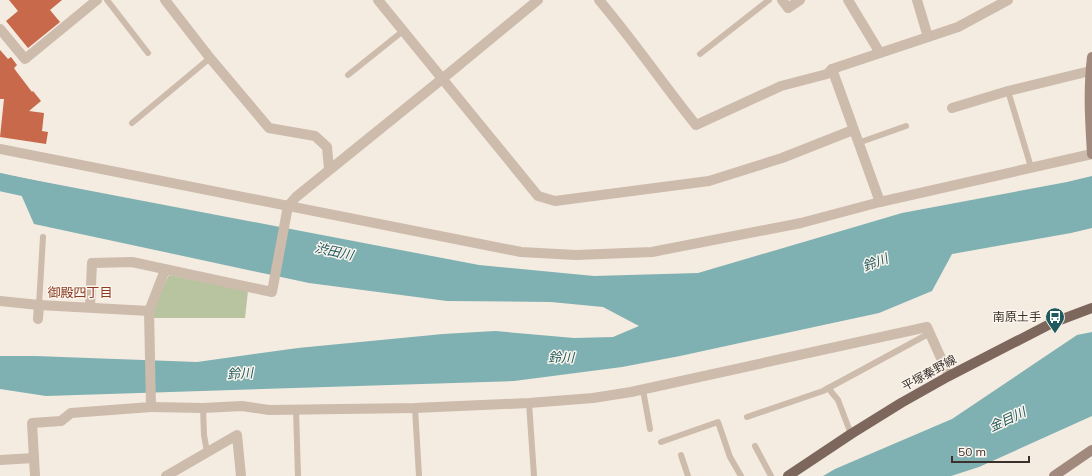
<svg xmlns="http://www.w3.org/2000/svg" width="1092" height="476" viewBox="0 0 1092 476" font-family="Mulish,'Noto Sans JP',sans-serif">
<rect width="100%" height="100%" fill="#f4ebe1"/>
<!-- green -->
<polygon fill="#b8c4a0" points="169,275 248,291 245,318 153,318 155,303"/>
<!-- water -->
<g fill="#7fb0b2">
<polygon points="13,176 479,265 594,276 698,273 902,213 1067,182 1092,176 1092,228 1071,233 952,254 932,291 879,313 680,356 622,367 514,381 46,396 0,389 0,356 35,356 197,362 298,348 443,334 495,331 574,338 613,337 639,326 603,307 551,302 447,301 309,283 34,224"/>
<polygon points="1092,332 1092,416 979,467 951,476 823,476 835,469 952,419 1077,335"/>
</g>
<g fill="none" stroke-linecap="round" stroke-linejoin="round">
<!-- river -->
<polyline stroke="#7fb0b2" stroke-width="18" points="0,182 41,191"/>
</g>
<!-- building -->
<g fill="#c8694b">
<polygon points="9,0 62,0 50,10 60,22 28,48 6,21 18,11"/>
<polygon points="0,50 8,59 11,57 17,65 14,68 16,71 32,92 33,91 41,101 29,111 44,113 42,131 48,132 46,144 0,137 4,99 0,99"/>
</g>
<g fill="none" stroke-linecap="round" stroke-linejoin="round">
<!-- lane -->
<g stroke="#cdbbac" stroke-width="6">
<polyline points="107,0 148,53"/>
<polyline points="700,54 769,0"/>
<polyline points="348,75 403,31"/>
<polyline points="1008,91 1031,167"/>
<polyline points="132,123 210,58"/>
<polyline points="858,143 906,126"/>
<polyline points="39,305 43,237"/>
<polyline points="828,388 838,400 851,434"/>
<polyline points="643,390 650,429"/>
<polyline points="529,403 534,476"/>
<polyline points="203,408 204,435 207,452"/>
<polyline points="415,408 419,476"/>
<polyline points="296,409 298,476"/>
<polyline points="747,417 823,391 930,333"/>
<polyline points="661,442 718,422 730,457 741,476"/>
<polyline points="755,446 771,476"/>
<polyline points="681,455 688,476"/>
</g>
<!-- street -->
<g stroke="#cdbbac" stroke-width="10">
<polyline points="165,0 210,58 269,128 315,136 327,147 329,169"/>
<polyline points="378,0 538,196 555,201 709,181 782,158 853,130"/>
<path d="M599,0c34,40 64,84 97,125l85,-39 46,-12 5,-5 126,-42 50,-27"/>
<polyline points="782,0 788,8 800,0"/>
<polyline points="848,0 880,53"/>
<polyline points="917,0 928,37"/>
<polyline points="0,29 25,59 97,0"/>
<polyline points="832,69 880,202"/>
<polyline points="952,108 1008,91 1090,71"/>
<polyline points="0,149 521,252 576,255 652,252 801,223 880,202 1092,154"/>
<polyline points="0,301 39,305 149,311"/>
<polyline points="90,307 92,263 132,262 272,292 288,206 296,197 442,79 538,0"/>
<polyline points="38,319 39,305"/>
<polyline points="151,407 203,408 242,406 269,410 415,408 529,403 593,398 631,392 927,327 949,376"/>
<polyline points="0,460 34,458"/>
<polyline points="35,476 32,423 61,421 71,413 151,407 149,311 165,270"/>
<polyline points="166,476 237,435 241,476"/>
</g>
<!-- secondary -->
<g stroke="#a18a7d" stroke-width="10">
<path d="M1092,57c-4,32 -2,65 0,97"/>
<polyline points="1054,476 1092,450"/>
</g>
<!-- primary -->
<polyline stroke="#7d675c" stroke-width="10" points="788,476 851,434 901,403 949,376 1052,323 1092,308"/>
</g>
<!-- icons -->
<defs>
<g id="bus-pin" transform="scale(1)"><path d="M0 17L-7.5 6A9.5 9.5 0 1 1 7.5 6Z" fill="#1f5a5e" stroke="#fbf5ee"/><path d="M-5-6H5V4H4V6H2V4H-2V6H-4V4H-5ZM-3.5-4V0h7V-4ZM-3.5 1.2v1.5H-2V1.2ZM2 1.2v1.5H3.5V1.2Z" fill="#fff"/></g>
</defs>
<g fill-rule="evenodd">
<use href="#bus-pin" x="1055" y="317"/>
</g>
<g text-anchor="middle" stroke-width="3" stroke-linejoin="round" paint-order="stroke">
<!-- poi labels -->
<g font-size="12" fill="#3b302b" stroke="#fbf5ee" text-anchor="end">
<text x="1041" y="321">南原土手</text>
</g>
<!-- street labels -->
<g font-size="12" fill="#3b302b" stroke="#fbf5ee">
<text transform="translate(929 373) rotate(-29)" y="4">平塚秦野線</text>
</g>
<!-- water labels -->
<g font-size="13" font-style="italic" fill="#1f5a5e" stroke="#fbf5ee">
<text transform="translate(334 251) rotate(12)" y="5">渋田川</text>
<text transform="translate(875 262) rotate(-21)" y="5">鈴川</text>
<text transform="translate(561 357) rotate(1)" y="5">鈴川</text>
<text transform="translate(240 373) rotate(-3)" y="5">鈴川</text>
<text transform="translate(1007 419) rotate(-25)" y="5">金目川</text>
</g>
<!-- neighbourhood labels -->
<g font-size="13" fill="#8c3b22" stroke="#fbf5ee">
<text x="80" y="297">御殿四丁目</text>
</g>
</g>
<!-- scale -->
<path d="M952 456v6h77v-6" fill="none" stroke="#3b302b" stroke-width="2"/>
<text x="958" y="456" font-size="12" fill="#3b302b" stroke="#fbf5ee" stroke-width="3" paint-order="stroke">50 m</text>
</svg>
